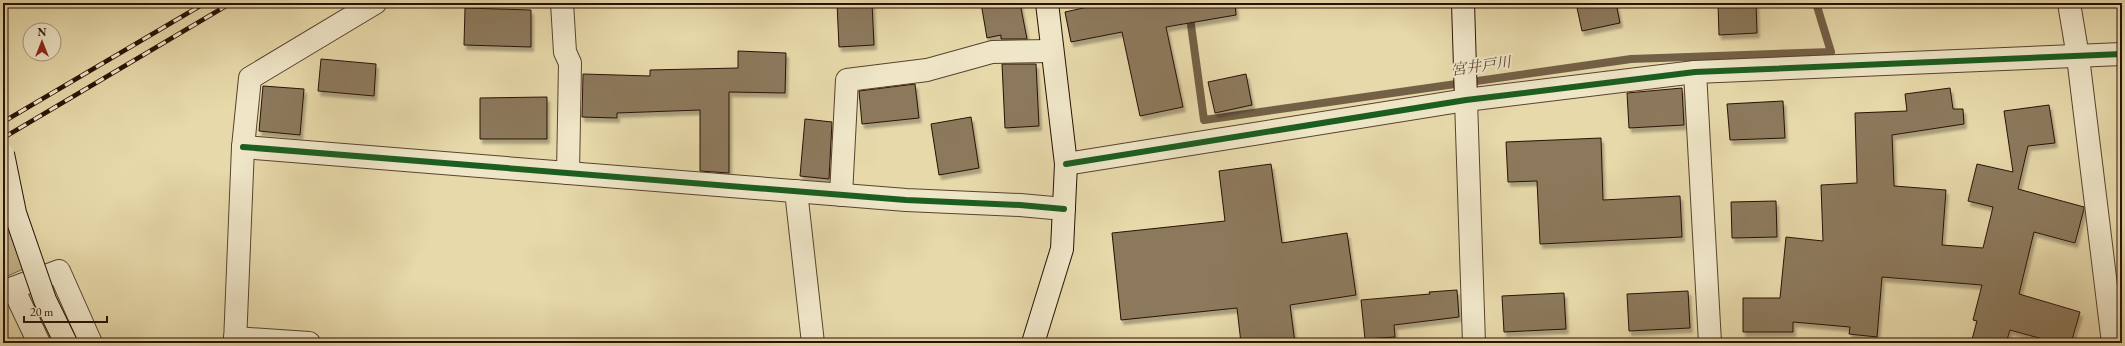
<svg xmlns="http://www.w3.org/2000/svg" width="2125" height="346" viewBox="0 0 2125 346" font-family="'EB Garamond','Noto Serif JP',serif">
<defs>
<filter id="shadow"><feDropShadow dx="2.5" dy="4.5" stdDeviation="1" flood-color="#0004"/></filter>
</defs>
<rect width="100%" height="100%" fill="#e7d9aa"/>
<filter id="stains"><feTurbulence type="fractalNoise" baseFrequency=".005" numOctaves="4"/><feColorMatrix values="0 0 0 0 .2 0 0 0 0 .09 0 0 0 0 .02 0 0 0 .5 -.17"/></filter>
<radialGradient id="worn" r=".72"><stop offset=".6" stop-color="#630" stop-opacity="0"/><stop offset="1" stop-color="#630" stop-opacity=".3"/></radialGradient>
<!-- green -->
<polygon fill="#c7b78e" stroke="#78644a" points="13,218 30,266 3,278 3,222"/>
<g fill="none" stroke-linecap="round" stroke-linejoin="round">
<!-- stream -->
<polyline stroke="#746046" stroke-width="8" points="1188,3 1204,120 1631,59 1831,52 1816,3"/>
</g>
<!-- building -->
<g fill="#8c795b" stroke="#291105" filter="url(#shadow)">
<polygon points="837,3 872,3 874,45 839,47"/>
<polygon points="981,3 1020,3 1027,39 1001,39 1001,35 987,38"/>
<polygon points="1106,3 1235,3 1236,15 1166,27 1183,107 1140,116 1122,32 1071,42 1065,12"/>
<polygon points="1576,3 1616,3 1620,23 1582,31"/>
<polygon points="1756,3 1757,33 1719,35 1718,4"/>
<polygon points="465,8 531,10 531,47 464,45"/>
<polygon points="738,51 786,53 785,93 729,92 729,173 700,171 700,110 617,113 617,118 582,117 583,74 650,76 650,70 738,68"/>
<polygon points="321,59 376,64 374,96 318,91"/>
<polygon points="1002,64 1036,64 1039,126 1005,128"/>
<polygon points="1246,74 1252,105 1215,113 1208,82"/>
<polygon points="915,84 919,118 862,124 859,91"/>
<polygon points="263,86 304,89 300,135 259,131"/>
<polygon points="1682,88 1684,125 1629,128 1627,93"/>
<polygon points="1950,88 1953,109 1963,109 1964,124 1892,135 1894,186 1946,190 1942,245 1983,248 1993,207 1968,201 1977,164 2013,172 2004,111 2049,105 2055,143 2028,146 2018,189 2084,207 2084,209 2075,243 2034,232 2019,294 2080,312 2071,343 2057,343 2010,330 2006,343 1971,343 1977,321 1973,320 1982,285 1882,277 1877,337 1849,334 1850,327 1793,322 1793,332 1743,332 1743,298 1780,298 1786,237 1823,241 1821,185 1857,183 1855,113 1907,111 1905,94"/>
<polygon points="547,97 547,139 480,139 480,98"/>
<polygon points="1783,101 1785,138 1730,140 1727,104"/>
<polygon points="971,117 979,168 939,175 931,124"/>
<polygon points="805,119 832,122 829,179 800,176"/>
<polygon points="1601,138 1603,200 1680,196 1682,237 1540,244 1537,181 1508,182 1506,142"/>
<polygon points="1271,164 1282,243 1347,233 1356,295 1290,305 1295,343 1241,343 1237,308 1121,320 1112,233 1225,221 1219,171"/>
<polygon points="1776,201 1777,237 1732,238 1731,202"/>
<polygon points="1457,290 1459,317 1394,325 1395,337 1365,339 1361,300 1430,294 1429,292"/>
<polygon points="1688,291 1690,328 1629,331 1627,294"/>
<polygon points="1564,293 1566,329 1504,332 1502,296"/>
</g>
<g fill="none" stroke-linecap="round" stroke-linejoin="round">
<!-- street casing -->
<g stroke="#58432e" stroke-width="24">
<g id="street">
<polyline points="562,3 565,52 570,63 568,173"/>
<polyline points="2069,3 2078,57 2113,343"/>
<polyline points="1695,72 1710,343"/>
<polyline points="1466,100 1474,343"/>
<polyline points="243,147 906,200 1020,205 1064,209"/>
<polyline points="1066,164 1466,100 1695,72 2122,54"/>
<polyline points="796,191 813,343"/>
<polyline points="841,195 847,80 927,70 992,52 1052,51"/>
<polyline points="235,338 309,343"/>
<polyline points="39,343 13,288 59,271 91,343"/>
<polyline points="235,343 243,147 250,78 375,3"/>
</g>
</g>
<!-- secondary casing -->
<g stroke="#291105" stroke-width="24">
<g id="secondary">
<polyline points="1463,3 1466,100"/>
<polyline points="1033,343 1062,249 1066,164 1047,3"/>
</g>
</g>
<!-- street -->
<use href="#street" stroke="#efe6c8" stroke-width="22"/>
<!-- secondary -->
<use href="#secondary" stroke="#efe6c8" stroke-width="22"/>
<!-- rail casing -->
<g stroke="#291105" stroke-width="4.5">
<g id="rail">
<polyline points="3,122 205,3"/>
<polyline points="3,138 231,3"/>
</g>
</g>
<!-- rail -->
<use href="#rail" stroke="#efe6c8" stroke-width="3" stroke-dasharray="9" stroke-linecap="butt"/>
<!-- secondary-bridge casing -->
<g stroke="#291105" stroke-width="24" stroke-linecap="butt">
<polyline id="secondary-bridge" points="3,154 15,213 45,300 66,343"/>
</g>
<!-- secondary-bridge -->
<use href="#secondary-bridge" stroke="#efe6c8" stroke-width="22"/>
<!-- cycleway casing -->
<g stroke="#efe6c8" stroke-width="8">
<g id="cycleway">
<polyline points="243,147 906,200 1020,205 1064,209"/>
<polyline points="1066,164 1466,100 1695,72 2122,54"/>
</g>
</g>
<!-- cycleway -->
<use href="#cycleway" stroke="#1b5e20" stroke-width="6"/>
</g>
<g text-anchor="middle" stroke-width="4" stroke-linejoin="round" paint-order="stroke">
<!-- water labels -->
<g font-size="15" font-style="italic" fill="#5b4631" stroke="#efe6c8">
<text transform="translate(1481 66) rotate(-8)" y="5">宮井戸川</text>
</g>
</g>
<!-- margin -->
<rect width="2125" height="346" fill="none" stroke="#e7d9aa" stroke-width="16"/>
<rect x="4" y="4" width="2117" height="338" fill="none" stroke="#291105" stroke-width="2"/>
<rect x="8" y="8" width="2109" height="330" fill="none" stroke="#291105"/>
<!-- north arrow -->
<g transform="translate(42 42)"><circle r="19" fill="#efe6c8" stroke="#a0917a"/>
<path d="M0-3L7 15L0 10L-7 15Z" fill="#8f2418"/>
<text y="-6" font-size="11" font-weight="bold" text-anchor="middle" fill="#291105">N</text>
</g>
<!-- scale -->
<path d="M24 316v6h83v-6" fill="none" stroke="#291105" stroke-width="2"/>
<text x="30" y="316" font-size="12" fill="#291105" stroke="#efe6c8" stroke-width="3" paint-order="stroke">20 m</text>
<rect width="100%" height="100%" filter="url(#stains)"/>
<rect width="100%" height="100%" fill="url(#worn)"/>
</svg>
